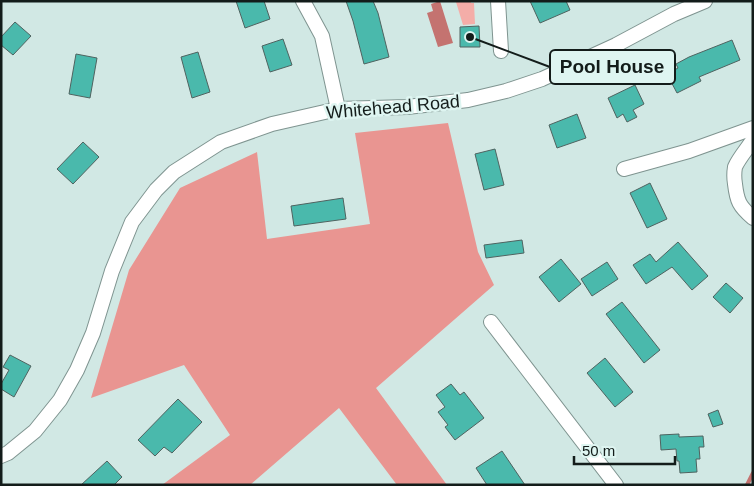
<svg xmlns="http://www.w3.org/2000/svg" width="754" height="486" viewBox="0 0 754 486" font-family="Helvetica,sans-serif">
<rect width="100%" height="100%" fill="#d1e8e4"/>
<!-- green -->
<polygon fill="#f4ada8" points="471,1 471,3 474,3 475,24 463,25 456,2"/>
<!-- forest -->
<polygon fill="#e99591" points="448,123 478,252 494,285 376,388 447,485 397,485 339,408 250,485 162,485 230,435 184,365 91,398 129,270 180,188 257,152 267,239 370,224 355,133"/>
<!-- water -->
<polygon fill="#c47370" points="440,1 453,43 438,47 427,13 433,11 431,4"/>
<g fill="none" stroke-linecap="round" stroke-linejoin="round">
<!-- stream -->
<polyline stroke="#c47370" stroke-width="4" points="747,485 753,473"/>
</g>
<!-- building -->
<g fill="#4ab9ac" stroke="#4f6360">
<polygon points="236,1 264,1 270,19 245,28"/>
<polygon points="346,1 373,1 378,13 389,57 364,64 353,21"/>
<polygon points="530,1 566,1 570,10 540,23"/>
<polygon points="15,22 31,36 13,55 1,45 1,37"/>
<polygon points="479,26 480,47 460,47 460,27"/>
<polygon points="283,39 292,65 270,72 262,46"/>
<polygon points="732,40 740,60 699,77 701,81 677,93 667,74 678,68 676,64 689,57"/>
<polygon points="198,52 210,92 192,98 181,57"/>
<polygon points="76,54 97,58 90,98 69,94"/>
<polygon points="635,85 644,104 633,110 637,117 627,122 623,114 617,118 608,98"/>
<polygon points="577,114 586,138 557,148 549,125"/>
<polygon points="83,142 99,157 73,184 57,169"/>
<polygon points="495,149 504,185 484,190 475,154"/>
<polygon points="650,183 667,219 647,228 630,193"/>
<polygon points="343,198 346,219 294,226 291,206"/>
<polygon points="522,240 524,253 486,258 484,245"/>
<polygon points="678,242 708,276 692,290 672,267 646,284 633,265 650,254 656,262"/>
<polygon points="561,259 581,284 559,302 539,277"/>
<polygon points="607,262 618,279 592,296 581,279"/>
<polygon points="726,283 743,298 730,313 713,297"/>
<polygon points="622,302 660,350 644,363 606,314"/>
<polygon points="10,355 31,366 14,397 1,389 1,384 9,370 3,367"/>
<polygon points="605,358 633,392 615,407 587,373"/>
<polygon points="451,384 460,395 464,392 484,418 455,440 445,427 448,425 438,412 445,407 436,395"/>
<polygon points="178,399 202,422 172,453 164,447 155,456 138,440"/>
<polygon points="718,410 723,424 713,427 708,414"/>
<polygon points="679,434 679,437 703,436 704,447 699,447 700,459 696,459 697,472 680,473 679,461 677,461 676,449 661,450 660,435"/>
<polygon points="502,451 525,485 487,485 476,468"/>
<polygon points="107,461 122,477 114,485 81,485"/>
</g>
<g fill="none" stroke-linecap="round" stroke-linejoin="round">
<!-- minor casing -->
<g stroke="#7f9490" stroke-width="16">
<g id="minor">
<polyline points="303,1 322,36 338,109"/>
<polyline points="498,1 501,51"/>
<path d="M753,140c-6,9 -14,18 -18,27 -1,6 -1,11 0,17 2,17 4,22 18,34"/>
<polyline points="624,169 689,151 753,128"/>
<polyline points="491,322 616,485"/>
<polyline points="1,456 8,453 35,431 60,400 77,370 93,333 112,271 132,222 156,190 174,172 221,142 272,124 338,109 407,107 468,100 506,91 542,79 616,45 674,14 705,1"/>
</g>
</g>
<!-- minor -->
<use href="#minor" stroke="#fff" stroke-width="14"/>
</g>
<g text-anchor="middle" stroke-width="5" stroke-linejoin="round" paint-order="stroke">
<!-- street labels -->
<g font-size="18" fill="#131c1a" stroke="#def5f1">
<text transform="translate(393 107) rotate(-5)" y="6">Whitehead Road</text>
</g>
</g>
<!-- callouts -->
<path fill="none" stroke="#131c1a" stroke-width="2" d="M470 37L550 67"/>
<circle fill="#131c1a" stroke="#def5f1" stroke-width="2" cx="470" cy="37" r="5"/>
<rect fill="#def5f1" stroke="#131c1a" stroke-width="2" x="550" y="50" width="125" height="34" rx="5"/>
<g font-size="19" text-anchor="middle" font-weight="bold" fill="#131c1a">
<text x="612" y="73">Pool House</text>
</g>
<!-- border -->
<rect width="754" height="486" fill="none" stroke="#131c1a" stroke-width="5"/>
<!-- scale -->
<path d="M574 456v8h101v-8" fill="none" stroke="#131c1a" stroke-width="2.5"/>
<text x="582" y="456" font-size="15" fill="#131c1a" stroke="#def5f1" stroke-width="4" paint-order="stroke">50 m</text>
</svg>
